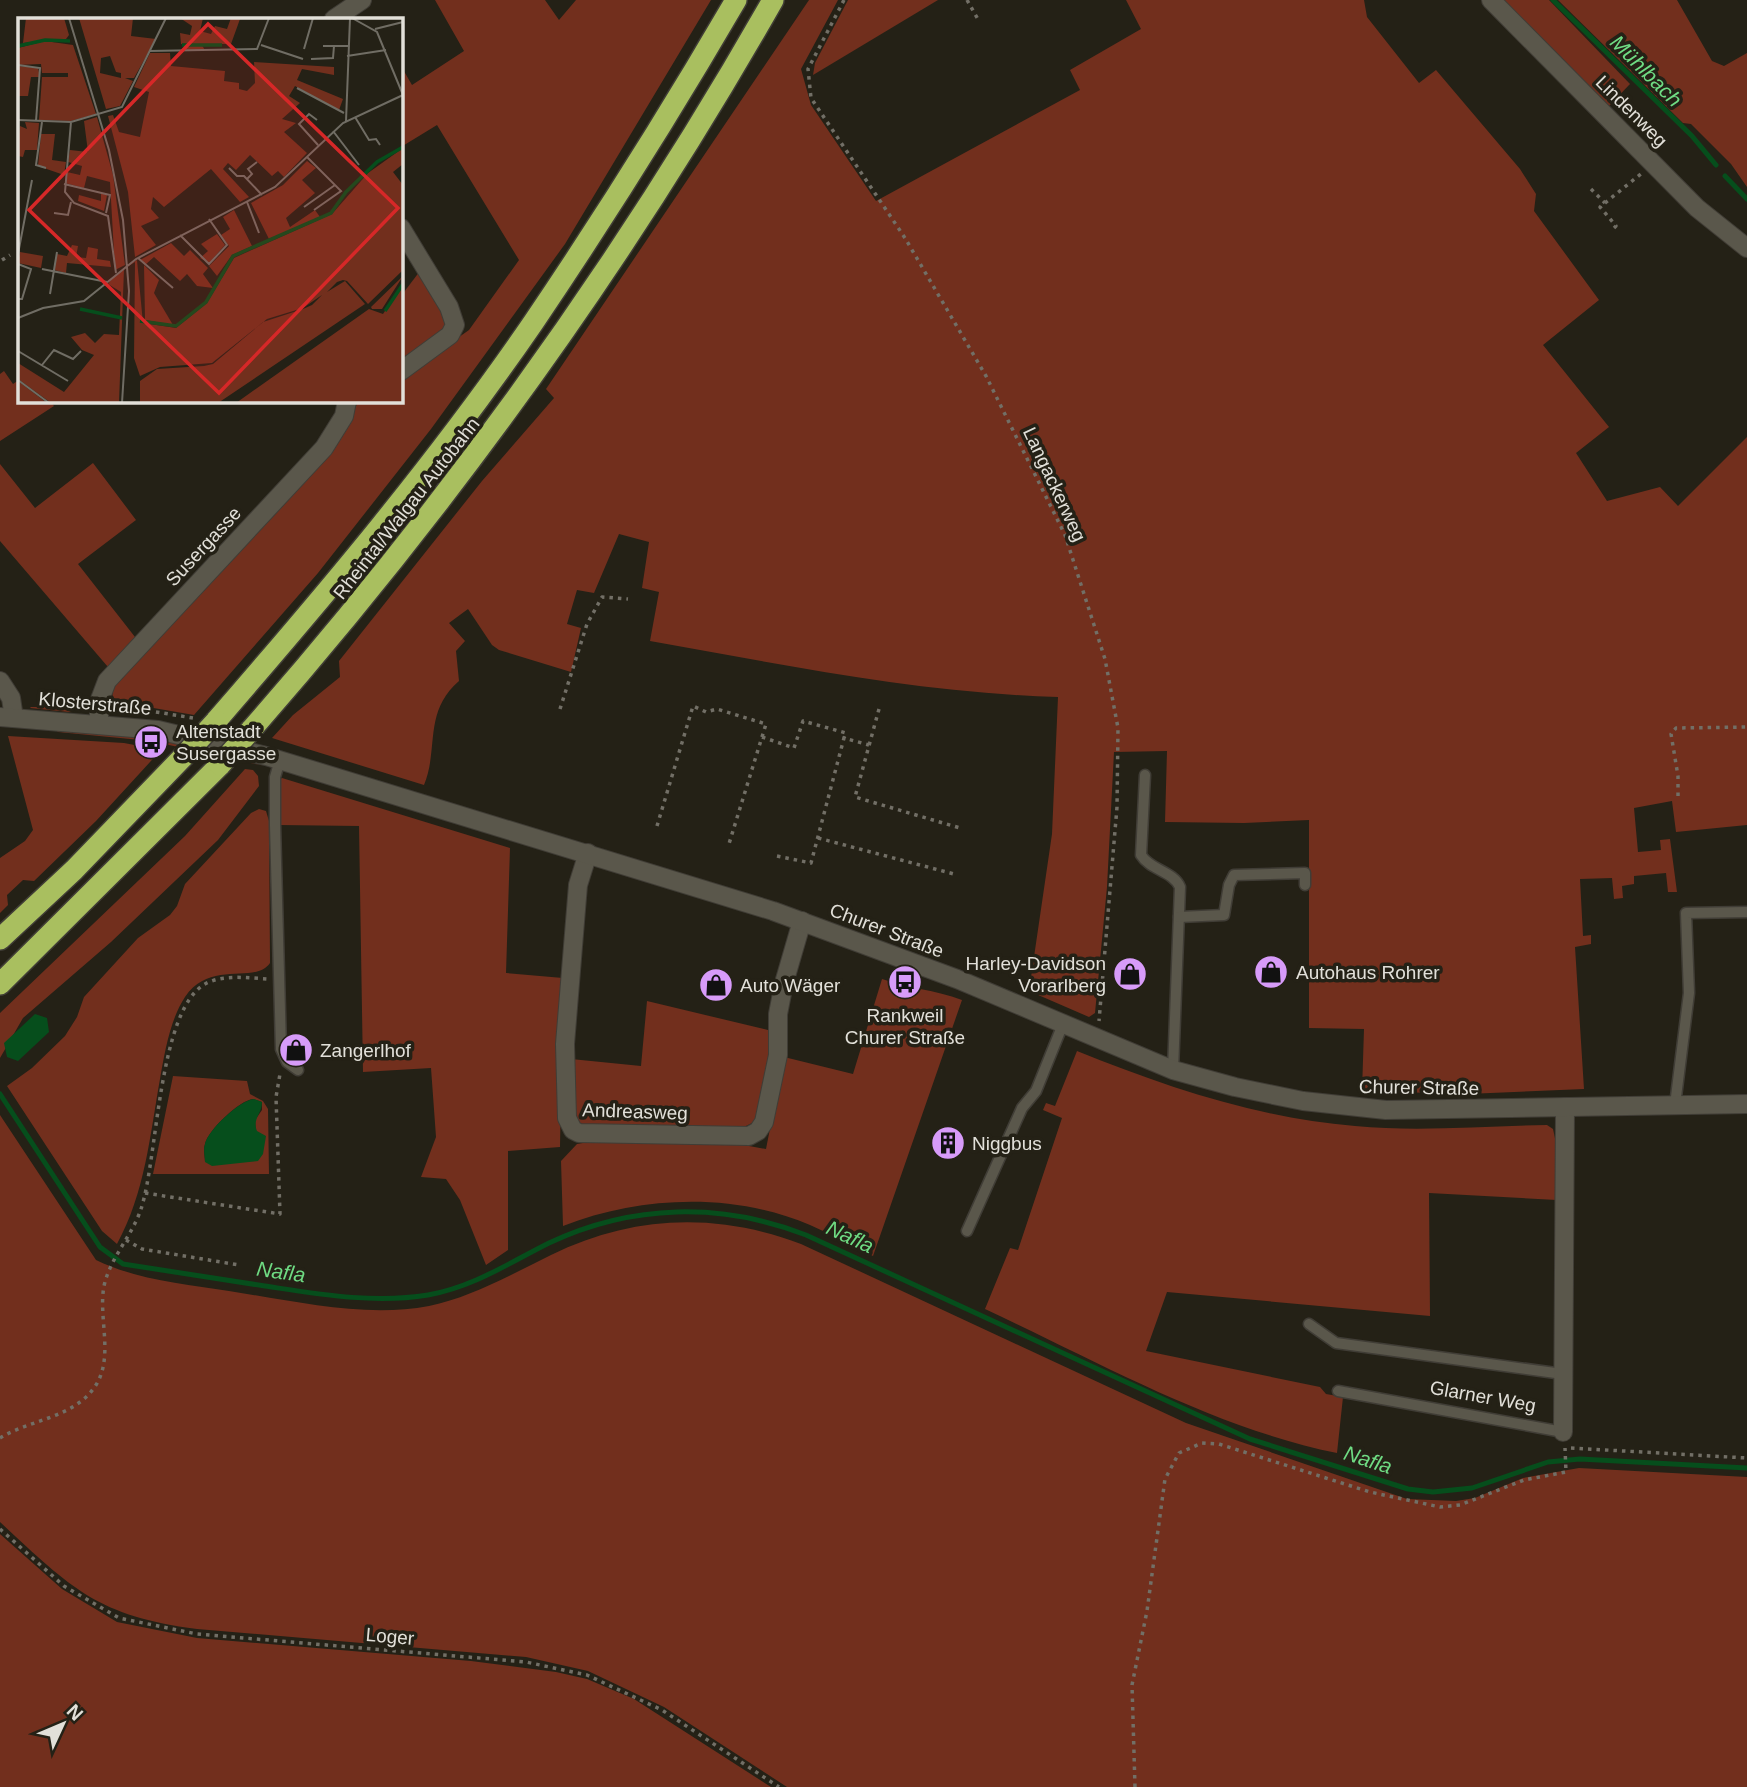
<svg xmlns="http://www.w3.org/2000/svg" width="1747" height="1787" viewBox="0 0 1747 1787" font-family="Arial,sans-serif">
<rect width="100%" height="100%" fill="#242116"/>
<!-- green -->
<g fill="#722f1d" fill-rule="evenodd">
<polygon points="435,0 545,0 559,20 576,0 711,0 565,244 431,429 318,573 194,715 113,701 112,688 350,421 358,401 401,401 401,378 469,330 519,260 437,125 401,147 401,66 412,85 464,51"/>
<path d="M809,0h29l-37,69 10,36 65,96 204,-111 -10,-20 71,-41 -15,-29h238l3,17 52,66 17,-13 84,99 16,25 -2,17 65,89 -56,45 66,82 -33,26 31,48 53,-14 18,19 69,-69v388l-71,7 -4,-31 -38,7 4,44 23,-2 -1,-10 10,-1 7,53h-9l-2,-19 -32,3v8l-12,2 1,12 -9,1 -2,-21 -32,1 3,57 8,-1v9l-16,3 9,142 -117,5 -105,-3 2,-62 -55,-1v-208l-65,3 -79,-1 2,-71 -53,1 -7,135 -12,126 -6,4 -60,-26 23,-157 6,-137c-138,-4 -273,-32 -408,-56l9,-49 -17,-4 7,-46 -30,-8 -25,59 -17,-3 -10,34 14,4 -10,44 -72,-22 -7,-5 -24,-36 -19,14 16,18 -9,10 3,30c-36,31 -20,68 -35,104l-152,-47 21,-23 47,-38 -1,-16 143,-180 72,-83 -8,-9z"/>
<polygon points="848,0 938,0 813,75 815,63"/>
<polygon points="1498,0 1549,0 1630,84 1608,107"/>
<polygon points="1558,0 1677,0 1712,61 1724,66 1747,53 1747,187 1731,164 1691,124 1683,123"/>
<polygon points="420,271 447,318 446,330 401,365 401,296"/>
<polygon points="4,371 13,384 19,380 19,401 50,401 54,406 0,441 0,374"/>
<polygon points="93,463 136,520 78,564 135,637 108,667 0,541 0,464 35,508"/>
<polygon points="82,707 69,712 30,708 31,707"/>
<polygon points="55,729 160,739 264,766 151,741 58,732"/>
<polygon points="8,736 124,743 161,750 96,821 34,881 23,880 7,895 8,905 0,913 0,858 25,841 33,830"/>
<polygon points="245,769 253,770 258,776 259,786 218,840 111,942 23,1018 0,1058 0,1013 185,836"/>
<polygon points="282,778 510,848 506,973 563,978 560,1147 508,1151 508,1250 486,1265 460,1200 446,1179 421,1177 436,1137 431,1068 363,1072 359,826 279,825 279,780"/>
<path d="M259,809l7,2 3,10 1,142c-15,22 -59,-4 -85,34 -15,23 -20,54 -25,82 -10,56 -15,114 -43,165l-15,-13 -95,-145 25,-18 33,-32 12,-19 7,-20 54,-59 32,-23 7,-9 8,-22 66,-71z"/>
<path d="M882,979c26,9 53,11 80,21l-89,256c-21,-10 -42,-22 -63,-31 -77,-33 -170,-29 -247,1l-2,-65 16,-17 23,-4 122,1 44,8 18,-92 69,17z"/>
<polygon points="647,1001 772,1031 770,1056 758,1115 752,1123 740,1129 582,1125 574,1116 571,1059 641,1066"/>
<path d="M1077,1051c89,36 181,67 278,75 63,6 128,0 192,-1l6,4 3,14 1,57 -128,-7 1,123 -263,-24 -21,59 174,36 6,7 17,3 -6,56c-123,-25 -238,-91 -352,-144l25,-61 8,2 44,-132 -19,-8 3,-7 9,3z"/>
<path d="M173,1076l74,5 3,13 13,7 5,8 1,65h-116zM253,1099l9,3v8l-7,10 3,41 -53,1c0,-6 -2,-12 0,-18 3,-14 35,-44 48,-45z"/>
<path d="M0,1115l96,145c41,20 89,24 133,31 65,10 135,27 200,15 43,-9 83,-32 122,-51 81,-40 166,-43 250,-11l385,179 221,76 49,2 19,-3 48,-20 56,-10 168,9v310h-960l-123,-80 -76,-36 -62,-14 -329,-28c-100,-13 -126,-41 -197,-107z"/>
<polygon points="0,1534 62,1589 117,1622 197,1638 471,1661 556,1672 587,1679 634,1699 771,1787 0,1787"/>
</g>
<!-- water -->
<g fill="#064e1c">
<polygon points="35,1014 47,1018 49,1032 18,1061 7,1057 4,1043"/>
<path d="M254,1099l8,3c0,12 -10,17 -5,29l9,5 -3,18 -5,7 -46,5 -7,-4c0,-6 -2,-12 0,-18 3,-14 35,-44 49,-45z"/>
</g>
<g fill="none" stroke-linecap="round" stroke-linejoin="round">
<!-- stream -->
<g stroke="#064e1c" stroke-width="5">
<polyline points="1553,0 1692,136 1716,165"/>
<polyline points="1725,176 1747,199"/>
<path d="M0,1094l100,153 23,17c47,7 94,15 142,22 53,8 109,18 163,9 45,-8 81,-32 121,-52 83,-39 172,-41 257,-8l444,204 158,50 25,3 39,-4 76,-26 32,-3 167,9"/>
</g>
<!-- lane casing -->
<g stroke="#403d36" stroke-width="13">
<g id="lane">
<polyline points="280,760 275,777 275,825 281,1049 287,1062 298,1070"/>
<path d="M1145,775l-4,80c9,15 32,16 39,32l-7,183"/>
<polyline points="1179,917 1224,915 1229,885 1234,875 1305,873 1305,885"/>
<polyline points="1675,1105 1689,993 1686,913 1747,912"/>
<polyline points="967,1231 1022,1108 1036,1091 1063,1024"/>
<polyline points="1309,1324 1336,1343 1563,1374"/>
<polyline points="1338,1391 1563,1432"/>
</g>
</g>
<!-- street casing -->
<g stroke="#403d36" stroke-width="20">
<g id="street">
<polyline points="1491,0 1697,208 1747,248"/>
<polyline points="334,19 362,0"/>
<polyline points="401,228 449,307 455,325 450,335 401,371"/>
<polyline points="0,681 11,698 14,718"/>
<polyline points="99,723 99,702 107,681 324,448 344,416 347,401"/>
<polyline points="588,853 578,885 565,1044 567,1118 573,1130 579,1133 749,1136 758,1131 764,1122 778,1055 778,1014 784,983 802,921"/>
<polyline points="1563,1432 1565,1107"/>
</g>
</g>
<!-- secondary casing -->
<g stroke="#403d36" stroke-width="20">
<polyline id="secondary" points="0,717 158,730 266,756 773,911 957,979 1173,1070 1235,1087 1303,1101 1386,1110 1747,1104"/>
</g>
<!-- highway casing -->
<g stroke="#403d36" stroke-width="24">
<g id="highway">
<path d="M216,721c111,-128 221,-258 317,-398 71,-105 139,-213 203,-323"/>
<path d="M251,730c200,-228 372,-466 522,-730"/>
<polyline points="0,939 74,870 183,757"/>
<polyline points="0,984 220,765"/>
</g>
</g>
<!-- path -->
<g stroke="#726f66" stroke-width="3.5" stroke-dasharray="3.5 5" stroke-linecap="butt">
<polyline points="844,0 808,69 811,98 905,238 986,376 1065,535 1105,659 1118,728 1117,807 1099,1021"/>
<polyline points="967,0 979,21"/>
<polyline points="1591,189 1605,203"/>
<polyline points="1614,228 1616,226 1600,207 1642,173"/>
<polyline points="2,260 10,255"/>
<polyline points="114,705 193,718"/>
<polyline points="560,709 587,624 602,597 628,599"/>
<polyline points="879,709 855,797 960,828"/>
<polyline points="762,737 794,748 803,721 846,733 844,738"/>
<polyline points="1678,796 1678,776 1671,734 1676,728 1747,727"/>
<polyline points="657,826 693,706 706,712 717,709 766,724 728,847"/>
<polyline points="818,838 954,874"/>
<polyline points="777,856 811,863 844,738 869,745"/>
<polyline points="145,1193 280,1214 276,1097 280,1074"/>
<polyline points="126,1240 142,1249 239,1265"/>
<path d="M0,1438c31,-19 75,-20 96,-53 18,-29 2,-67 8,-99 6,-28 28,-50 37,-77 17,-51 17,-198 64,-225 18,-10 43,-6 63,-5"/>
<polyline points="1571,1448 1747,1458"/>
<polyline points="0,1529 64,1586 119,1618 197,1634 526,1662 587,1675 662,1710 779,1787"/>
<polyline points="1135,1787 1132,1685 1147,1611 1165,1479 1179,1453 1202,1443 1219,1444 1370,1492 1440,1507 1460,1505 1524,1480 1566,1472 1565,1448"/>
</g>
<!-- lane -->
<use href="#lane" stroke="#5a574b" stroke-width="10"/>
<!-- street -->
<use href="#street" stroke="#5a574b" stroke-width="18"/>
<!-- secondary -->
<use href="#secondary" stroke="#5a574b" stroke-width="18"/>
<!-- highway -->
<use href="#highway" stroke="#a9bf5f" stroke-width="21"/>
<!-- highway-bridge casing -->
<g stroke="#403d36" stroke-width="24" stroke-linecap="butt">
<g id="highway-bridge">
<polyline points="183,757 216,721"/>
<polyline points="220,765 251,730"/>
</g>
</g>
<!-- highway-bridge -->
<use href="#highway-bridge" stroke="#a9bf5f" stroke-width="21"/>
</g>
<!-- icons -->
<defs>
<g id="bus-disc" transform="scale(1.75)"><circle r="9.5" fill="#d79bf9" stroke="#242116"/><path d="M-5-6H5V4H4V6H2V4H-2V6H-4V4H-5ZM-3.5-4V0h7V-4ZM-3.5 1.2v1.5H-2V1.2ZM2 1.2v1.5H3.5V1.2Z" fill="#111"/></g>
<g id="shop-disc" transform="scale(1.75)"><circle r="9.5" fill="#d79bf9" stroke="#242116"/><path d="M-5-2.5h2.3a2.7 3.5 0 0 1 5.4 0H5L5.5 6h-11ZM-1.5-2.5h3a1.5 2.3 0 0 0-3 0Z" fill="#111"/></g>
<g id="building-disc" transform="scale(1.75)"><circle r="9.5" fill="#d79bf9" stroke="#242116"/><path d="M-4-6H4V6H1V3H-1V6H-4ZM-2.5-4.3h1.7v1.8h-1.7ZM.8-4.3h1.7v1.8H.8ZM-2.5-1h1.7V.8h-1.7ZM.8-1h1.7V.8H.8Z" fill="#111"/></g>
</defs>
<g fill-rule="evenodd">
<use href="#bus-disc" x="151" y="742"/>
<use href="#shop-disc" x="1271" y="972"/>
<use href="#shop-disc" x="1130" y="974"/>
<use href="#bus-disc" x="905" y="982"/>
<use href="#shop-disc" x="716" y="985"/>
<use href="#shop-disc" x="296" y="1050"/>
<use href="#building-disc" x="948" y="1143"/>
</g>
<g text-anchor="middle" stroke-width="7" stroke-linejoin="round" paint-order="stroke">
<!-- street labels -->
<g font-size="19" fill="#e2e0d9" stroke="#242116">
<text transform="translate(1632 111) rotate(45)" y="7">Lindenweg</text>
<text transform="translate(1055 484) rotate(65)" y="7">Langackerweg</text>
<text transform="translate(406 508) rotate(-52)" y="7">Rheintal/Walgau Autobahn</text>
<text transform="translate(203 546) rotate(-47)" y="7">Susergasse</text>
<text transform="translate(95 703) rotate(5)" y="7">Klosterstraße</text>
<text transform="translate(887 930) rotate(21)" y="7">Churer Straße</text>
<text transform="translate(1419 1087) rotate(1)" y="7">Churer Straße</text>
<text transform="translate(635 1111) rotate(2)" y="7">Andreasweg</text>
<text transform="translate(1483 1396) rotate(10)" y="7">Glarner Weg</text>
<text transform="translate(390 1636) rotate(5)" y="7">Loger</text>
</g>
<!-- poi labels -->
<g font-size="19" fill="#e2e0d9" stroke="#242116" text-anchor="start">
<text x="176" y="738">Altenstadt<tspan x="176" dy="22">Susergasse</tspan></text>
<text x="1106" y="970" text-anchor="end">Harley-Davidson<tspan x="1106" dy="22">Vorarlberg</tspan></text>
<text x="1296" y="979">Autohaus Rohrer</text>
<text x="740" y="992">Auto Wäger</text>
<text x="905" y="1022" text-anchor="middle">Rankweil<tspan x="905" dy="22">Churer Straße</tspan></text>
<text x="320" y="1057">Zangerlhof</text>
<text x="972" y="1150">Niggbus</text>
</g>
<!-- water labels -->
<g font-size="21" font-style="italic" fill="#6fdb83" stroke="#242116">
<text transform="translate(1646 71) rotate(45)" y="7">Mühlbach</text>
<text transform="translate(850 1237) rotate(25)" y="7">Nafla</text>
<text transform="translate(281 1272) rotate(8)" y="7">Nafla</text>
<text transform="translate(1368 1460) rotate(18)" y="7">Nafla</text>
</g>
</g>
<!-- overview -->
<g transform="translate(18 18)">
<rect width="385" height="385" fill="#242116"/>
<path d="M8,0h38l5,17 -3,4 -43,4zM61,0h54l-2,18 25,3 -22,39h-9l8,3 -13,25 -14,3zM92,38l6,16 5,1v5l-21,-5 1,-15zM185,0l-3,13 11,3 4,-8 12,3 4,-11 9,1 -9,25h-30l4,6 -23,1 5,-6 -6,-1 -1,-11 10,2 2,-9 -12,-8zM27,23l28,4 23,69 -25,7 -32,-1 3,-43h26v-4h-26l-1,-9 -23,1v-17zM132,35h20l1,13 54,5 -1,10 15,2v6l8,2 8,-8 -1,-21 80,5v8l-32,-6 -5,11 46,19 -4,11 -44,-24 -6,10 11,7 -18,16 14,4 -12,9 23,21 -23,24 -6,-6 -6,5 -22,-21 -14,15 -8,-7 -5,6 26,28 -9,5 -29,-33 -47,38 -11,-10 -2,12 8,9 -18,8 15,19 -21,12 -7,-65 -20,-76 5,-1 6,17 21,5 9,-45 -15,-5zM0,48l20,2 2,9h-9l-3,19h-10zM79,99l16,58 12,90 -10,5 -5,-88 -23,-6 -3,12 -19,-5 2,-11 13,3 2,-9 -14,-4 2,-12 18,2 -4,-31zM7,104l14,1 -2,27h-12l-2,7 -5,-1v-13l2,-17 7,3zM23,116h14l-3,26 14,2 -2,13 -26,-9zM385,130v16l-10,8 10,13v85l-35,34 -21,-23 -4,-1 -6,2 -10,10 18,-11 20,23 -147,99h-78v-22l17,-12 47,-3 9,-2 50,-42 40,-13 9,-4 10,-10 -19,13 -36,11 -55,44 -52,4 -20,9 -6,-18 1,-96 -11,7 -5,134h-68l-33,-24v-16l46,29 30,-37 -12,-5 -11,-13 14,-4 10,10 9,-9 15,1 2,-43 -13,-8 4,-6 13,-11 12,-7 6,63 33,5 31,-25 27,-45 98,-44 36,-41zM289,143l9,7 -14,12 13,13 -29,25 4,9 25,-17 5,7 -51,22 -18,-36 32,-18zM83,175l6,2 -3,16 -26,-10 1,-6 22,6zM216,192l18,36 -20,9 -15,21 -8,-10 20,-20 -8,-11 9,-6 -7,-12zM199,216l8,11 -16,18 -9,-5 8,-7 -7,-7zM153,225l13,13 6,-6 18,18 -5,6 10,14 -16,-2 -10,-12 -7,7 -26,-24 -9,8 -5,-5zM54,227l6,1 -2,11 10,1 2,-11 10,2 -1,10 13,2 1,6 -44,-4 -1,10 -12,-3 3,-16 10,2zM2,234l23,4 -2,12 -23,-5zM126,247l15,15 -5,13 19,32 -28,-5zM385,258l-21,33h-10l-1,-2zM385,266v119h-167l133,-94 14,5zM0,363l29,22h-29z" fill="#722f1d" fill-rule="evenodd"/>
<path fill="none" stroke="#064e1c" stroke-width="3.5" d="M164,27h40M0,28l27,-6 25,1M62,291l42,9M367,293l18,-27M122,303l36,5 30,-24 27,-46 98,-43 15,-21 31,-30 26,-15"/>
<path fill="none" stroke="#706d64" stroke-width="2" d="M51,0l40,132 14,70 6,71 -7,112M334,0l25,14 26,63M357,11l28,-7M243,27l42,14M305,28h26M286,31l9,-31M131,33l108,-2 12,-31M329,38l39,-6M293,41l22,-1 1,-12M0,47l22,3 -4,53M279,70l47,25M337,99l14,23 7,-1 4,6M0,102l53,2 51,-15 44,-89M299,102l-8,-6 -10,10 19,21M328,103l4,-103M24,104l-6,43 10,3M53,104l-6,70 9,11 34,13 8,57M315,113l26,34M289,139l34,34 -27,19M211,150l8,8h7l18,19M229,161l5,-5 -4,-5 9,-7M46,166l46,11 -4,18M229,184l12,31M286,189l31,-22M36,195l14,2 3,-13M162,217l29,29 18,-19 -18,-26M0,236l14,-74M120,240l35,30M0,246l13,5 -9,30h-4M24,251l65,13M32,276l7,-42M0,300l25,-10 41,-7 52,-42 139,-72 68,-64 60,-28M0,333l50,30M24,347l12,-15 19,9 8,-8M0,362l31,23"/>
<path fill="#d62828" fill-opacity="0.15" stroke="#d62828" stroke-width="3.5" d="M190,6l190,184 -179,185 -190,-183z"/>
<rect width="385" height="385" fill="none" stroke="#e2e0d9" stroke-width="3.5"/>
</g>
<!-- north arrow -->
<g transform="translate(63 1724) rotate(46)" stroke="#242116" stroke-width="5" paint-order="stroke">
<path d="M0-5L12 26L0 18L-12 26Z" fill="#e2e0d9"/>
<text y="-10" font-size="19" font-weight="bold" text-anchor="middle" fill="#e2e0d9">N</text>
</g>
</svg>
